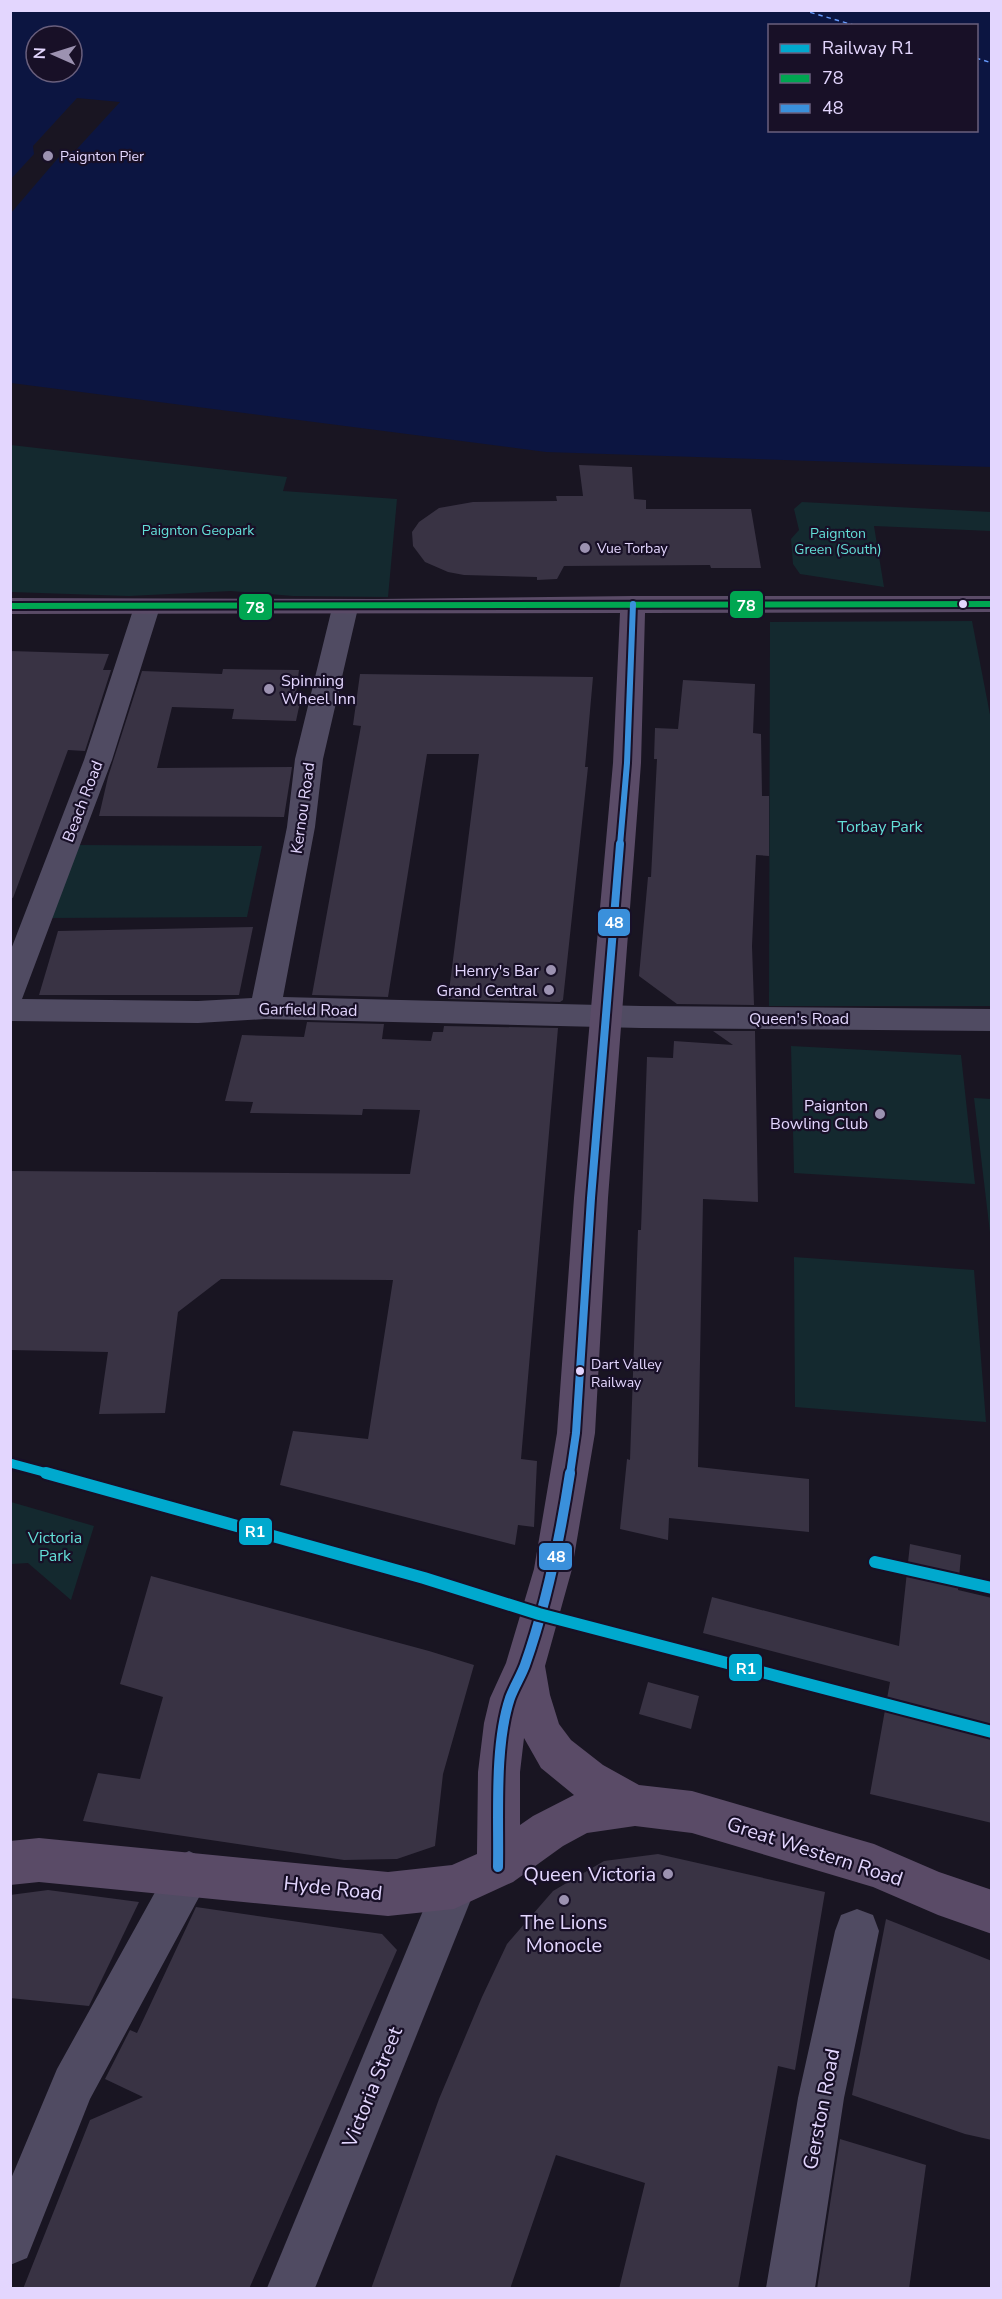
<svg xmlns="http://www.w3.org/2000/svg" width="1002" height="2299" viewBox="0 0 1002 2299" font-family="'Nunito Sans',sans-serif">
<rect width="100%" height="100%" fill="#191522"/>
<!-- green -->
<g fill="#14292f">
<polygon points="11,445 287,477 283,491 397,499 388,597 293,596 231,591 129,596 11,592"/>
<polygon points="802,502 991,512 991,531 874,526 884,587 800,574 793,564 791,539 799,530 794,509"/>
<polygon points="972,621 991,720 991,1006 769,1006 770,622"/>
<polygon points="77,845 262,846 247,917 50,918"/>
<polygon points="791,1046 961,1055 975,1184 794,1173"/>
<polygon points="974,1098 991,1099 991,1241"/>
<polygon points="794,1257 974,1270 986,1422 795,1407"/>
<polygon points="11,1502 94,1526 71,1600 28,1563 11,1564"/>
</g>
<!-- water -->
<path fill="#0c1541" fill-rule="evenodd" d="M11,11h980v456l-445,-15 -535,-69zM770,26h206v104h-206zM36,36h36v36h-36z"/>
<!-- pier -->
<polygon fill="#191522" points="77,98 120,102 76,150 59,157 11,213 11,179 34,154 33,146"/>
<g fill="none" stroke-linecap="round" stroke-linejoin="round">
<!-- ferry -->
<g stroke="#669afc" stroke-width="1.5" stroke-dasharray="4.5 4" stroke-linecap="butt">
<polyline points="802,10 857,26"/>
<polyline points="976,58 992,63"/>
</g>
</g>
<!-- building -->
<g fill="#393344">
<polygon points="579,465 632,467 634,499 646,500 646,509 751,509 761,568 711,568 710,565 564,566 557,579 537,580 537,577 464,575 448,572 425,562 413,546 412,532 419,522 439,508 473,502 557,501 556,496 583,496"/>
<polygon points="10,651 109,654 103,670 111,670 85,751 68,750 13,898 10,897"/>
<polygon points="223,669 299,670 296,693 302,693 296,721 232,719 234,709 172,707 157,768 292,767 284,817 99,816 108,777 142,671 222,674"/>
<polygon points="360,674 593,677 585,767 588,767 563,1000 560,1002 448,999 479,754 427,754 388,997 312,995 361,726 353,725"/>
<polygon points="683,680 755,684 753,733 761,734 762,796 769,796 769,856 756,855 752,946 754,1005 677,1004 639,976 648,877 651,877 657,759 654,759 655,728 678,729"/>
<polygon points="253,927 239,995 39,995 58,931"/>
<polygon points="307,1022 384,1024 382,1039 431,1041 433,1032 443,1032 444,1026 558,1028 521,1459 537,1461 534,1527 518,1525 515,1545 280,1485 293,1431 368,1439 393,1280 221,1279 178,1312 165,1413 99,1414 108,1352 10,1350 10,1171 410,1174 420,1110 363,1109 362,1115 250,1113 253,1102 225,1101 242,1035 304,1037"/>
<polygon points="713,1031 755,1031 758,1202 703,1199 698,1467 809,1479 809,1532 669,1518 668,1540 620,1529 627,1459 630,1460 638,1230 641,1230 647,1057 673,1058 674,1041 733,1045"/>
<polygon points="910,1544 961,1555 958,1590 992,1598 992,1823 870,1794 890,1682 703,1633 712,1597 899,1646"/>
<polygon points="151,1576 429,1651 474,1665 443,1774 435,1846 397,1859 344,1860 83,1821 98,1773 140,1779 163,1697 120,1684"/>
<polygon points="648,1682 699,1696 691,1729 639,1714"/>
<polygon points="658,1854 825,1892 795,2070 778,2066 738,2289 619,2289 645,2183 556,2155 510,2289 371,2289 439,2099 482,1997 507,1944 553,1891 604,1861"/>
<polygon points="48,1890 139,1902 89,2006 10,1998 10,1895"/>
<polygon points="196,1907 382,1934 397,1950 249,2289 23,2289 90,2120 143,2097 105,2079 130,2030 137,2033"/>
<polygon points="886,1919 992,1961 992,2140 965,2134 852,2095"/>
<polygon points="840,2139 926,2165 909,2289 817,2289"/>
</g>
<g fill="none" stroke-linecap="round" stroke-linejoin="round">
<!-- minor -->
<g fill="#504b62" fill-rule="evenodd">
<polygon points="147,599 156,602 160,607 112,760 22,999 198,1001 252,998 287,827 295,759 332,608 336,603 345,600 354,603 358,608 323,759 315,827 283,997 641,1006 992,1009 992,1031 641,1028 265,1019 198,1023 10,1021 10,952 84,760 134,607 138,602"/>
<polygon points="189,1851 204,1858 211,1873 204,1888 90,2099 27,2258 10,2265 10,2181 57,2069 174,1858"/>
<polygon points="454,1865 469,1872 476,1887 315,2288 267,2288 439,1872"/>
<polygon points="857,1909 873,1915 879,1931 844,2098 815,2288 766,2288 798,2098 835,1931 841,1915"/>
</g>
<!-- major -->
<path fill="#5a4b67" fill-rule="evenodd" d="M633,596h359v16l-347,1 -4,150 -33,435 -13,235 -23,136 -27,97 5,29 9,29 12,16 32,25 36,20 53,6 182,53 65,28 53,18v44l-54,-19 -65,-28 -181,-54 -57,-7 -48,7 -24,13 -50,36 -59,27 -66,7 -349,-34 -29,3v-44l29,-3 349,34 64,-7 25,-11 1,-82 6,-49 6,-25 16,-35 28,-94 23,-136 17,-235 39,-435 7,-150 -610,1v-16l368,1zM524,1738l17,30 33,27 -41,21 -13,9v-53z"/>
<!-- rail -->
<polyline stroke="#49566d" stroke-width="6" stroke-dasharray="12 10" stroke-linecap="butt" points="875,1562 992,1588"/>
<!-- bus-1 casing -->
<g stroke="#181027" stroke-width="10">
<polyline id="bus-1" points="10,606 992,604"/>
</g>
<!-- bus-2-far2 casing -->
<g stroke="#181027" stroke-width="10">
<polyline id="bus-2-far2" points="620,845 627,763 633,604"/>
</g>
<!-- bus-2-far1 casing -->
<g stroke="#181027" stroke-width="12">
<polyline id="bus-2-far1" points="570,1474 576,1433 591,1198 620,844"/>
</g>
<!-- bus-2 casing -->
<g stroke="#181027" stroke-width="14">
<path id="bus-2" d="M498,1867c1,-50 -4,-121 12,-169 4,-11 11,-22 15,-33 22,-62 35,-127 45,-192"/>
</g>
<!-- bus-1 -->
<use href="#bus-1" stroke="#00a651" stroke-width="6"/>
<!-- bus-2-far2 -->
<use href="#bus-2-far2" stroke="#3a90db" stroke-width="6"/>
<!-- bus-2-far1 -->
<use href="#bus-2-far1" stroke="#3a90db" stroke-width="8"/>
<!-- bus-2 -->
<use href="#bus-2" stroke="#3a90db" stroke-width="10"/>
<!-- rail-1-far1 casing -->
<g stroke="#181027" stroke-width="14">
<polyline id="rail-1-far1" points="10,1463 51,1474"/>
</g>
<!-- rail-1 casing -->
<g stroke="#181027" stroke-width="16">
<g id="rail-1">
<polyline points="46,1473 424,1578 539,1614 992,1732"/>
<polyline points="875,1562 992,1588"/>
</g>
</g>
<!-- rail-1-far1 -->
<use href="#rail-1-far1" stroke="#00a9ce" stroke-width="9"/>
<!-- rail-1 -->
<use href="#rail-1" stroke="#00a9ce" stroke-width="12"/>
</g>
<!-- markers -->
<g fill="#9c92b1" stroke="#181027" stroke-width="2">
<circle cx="48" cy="156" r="6"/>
<circle cx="585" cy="548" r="6"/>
<circle cx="269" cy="689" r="6"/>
<circle cx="551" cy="970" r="6"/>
<circle cx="549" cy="990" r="6"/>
<circle cx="880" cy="1114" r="6"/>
<circle cx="668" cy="1874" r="6"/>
<circle cx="564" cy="1900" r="6"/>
</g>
<g fill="#e3d6fe" stroke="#181027" stroke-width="2">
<circle cx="963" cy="604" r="5"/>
<circle cx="580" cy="1371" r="5"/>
</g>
<g text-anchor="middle" stroke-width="4.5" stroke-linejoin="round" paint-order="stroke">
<!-- far-poi labels -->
<g font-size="14" fill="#e3d6fe" stroke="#181027" text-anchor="start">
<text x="60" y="161">Paignton Pier</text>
<text x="597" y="553">Vue Torbay</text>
</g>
<!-- far-park labels -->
<g font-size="14" fill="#63ded7" stroke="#181027">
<text x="198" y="535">Paignton Geopark</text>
<text x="838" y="538">Paignton<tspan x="838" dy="16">Green (South)</tspan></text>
</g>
<!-- bus labels -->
<g font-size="14" fill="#e3d6fe" stroke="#181027" text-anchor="start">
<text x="591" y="1369">Dart Valley<tspan x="591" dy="18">Railway</tspan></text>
</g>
<!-- poi labels -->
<g font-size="16" fill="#e3d6fe" stroke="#181027" text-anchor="end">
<text x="281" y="686" text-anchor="start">Spinning<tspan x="281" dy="18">Wheel Inn</tspan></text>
<text x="539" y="976">Henry's Bar</text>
<text x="537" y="996">Grand Central</text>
<text x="868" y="1111">Paignton<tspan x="868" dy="18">Bowling Club</tspan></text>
</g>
<!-- street labels -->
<g font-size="16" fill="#e3d6fe" stroke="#181027">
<text transform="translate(82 801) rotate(-69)" y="6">Beach Road</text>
<text transform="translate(302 808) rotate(-82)" y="6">Kernou Road</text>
<text transform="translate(308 1009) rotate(1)" y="6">Garfield Road</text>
<text x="799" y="1024">Queen's Road</text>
</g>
<!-- park labels -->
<g font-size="16" fill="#63ded7" stroke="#181027">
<text x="880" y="832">Torbay Park</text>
<text x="55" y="1543">Victoria<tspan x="55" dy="18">Park</tspan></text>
</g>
<!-- near-street labels -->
<g font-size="20" fill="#e3d6fe" stroke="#181027">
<text transform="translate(815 1851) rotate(18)" y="7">Great Western Road</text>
<text transform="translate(333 1888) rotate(6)" y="7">Hyde Road</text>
<text transform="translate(372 2087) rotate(-68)" y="7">Victoria Street</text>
<text transform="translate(821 2109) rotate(-79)" y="7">Gerston Road</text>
</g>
<!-- near-poi labels -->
<g font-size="20" fill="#e3d6fe" stroke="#181027" text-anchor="end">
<text x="656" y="1881">Queen Victoria</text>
<text x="564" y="1929" text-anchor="middle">The Lions<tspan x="564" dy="23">Monocle</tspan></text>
</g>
</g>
<g stroke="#181027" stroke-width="2">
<rect x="729" y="590" width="35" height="29" rx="6" fill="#00a651"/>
<rect x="238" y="593" width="35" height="28" rx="6" fill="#00a651"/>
<rect x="597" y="908" width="34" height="29" rx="6" fill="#3a90db"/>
<rect x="238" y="1517" width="35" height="29" rx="6" fill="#00a9ce"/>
<rect x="538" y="1542" width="35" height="29" rx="6" fill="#3a90db"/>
<rect x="728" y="1653" width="35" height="29" rx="6" fill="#00a9ce"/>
</g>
<g font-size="16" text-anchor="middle" font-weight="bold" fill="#fff">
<text x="746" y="611">78</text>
<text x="255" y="613">78</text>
<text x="614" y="928">48</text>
<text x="255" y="1537">R1</text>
<text x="556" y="1562">48</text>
<text x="746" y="1674">R1</text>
</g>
<!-- border -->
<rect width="1002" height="2299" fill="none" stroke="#e3d6fe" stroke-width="24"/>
<!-- legend -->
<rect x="768" y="24" width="210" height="108" fill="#181027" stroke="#695f7d" stroke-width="1.5"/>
<rect x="780" y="44" width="30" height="9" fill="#00a9ce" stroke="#695f7d" stroke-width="1.5"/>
<text x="822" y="54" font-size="18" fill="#e3d6fe">Railway R1</text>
<rect x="780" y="74" width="30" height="9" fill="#00a651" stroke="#695f7d" stroke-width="1.5"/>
<text x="822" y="84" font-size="18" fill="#e3d6fe">78</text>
<rect x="780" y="104" width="30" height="9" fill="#3a90db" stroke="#695f7d" stroke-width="1.5"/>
<text x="822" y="114" font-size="18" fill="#e3d6fe">48</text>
<!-- north arrow -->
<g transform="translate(54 54) rotate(273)"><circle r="28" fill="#181027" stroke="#695f7d" stroke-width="1.5"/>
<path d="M0-4.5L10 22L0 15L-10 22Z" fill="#9c92b1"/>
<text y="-9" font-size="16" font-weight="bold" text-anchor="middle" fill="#e3d6fe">N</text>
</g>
</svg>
